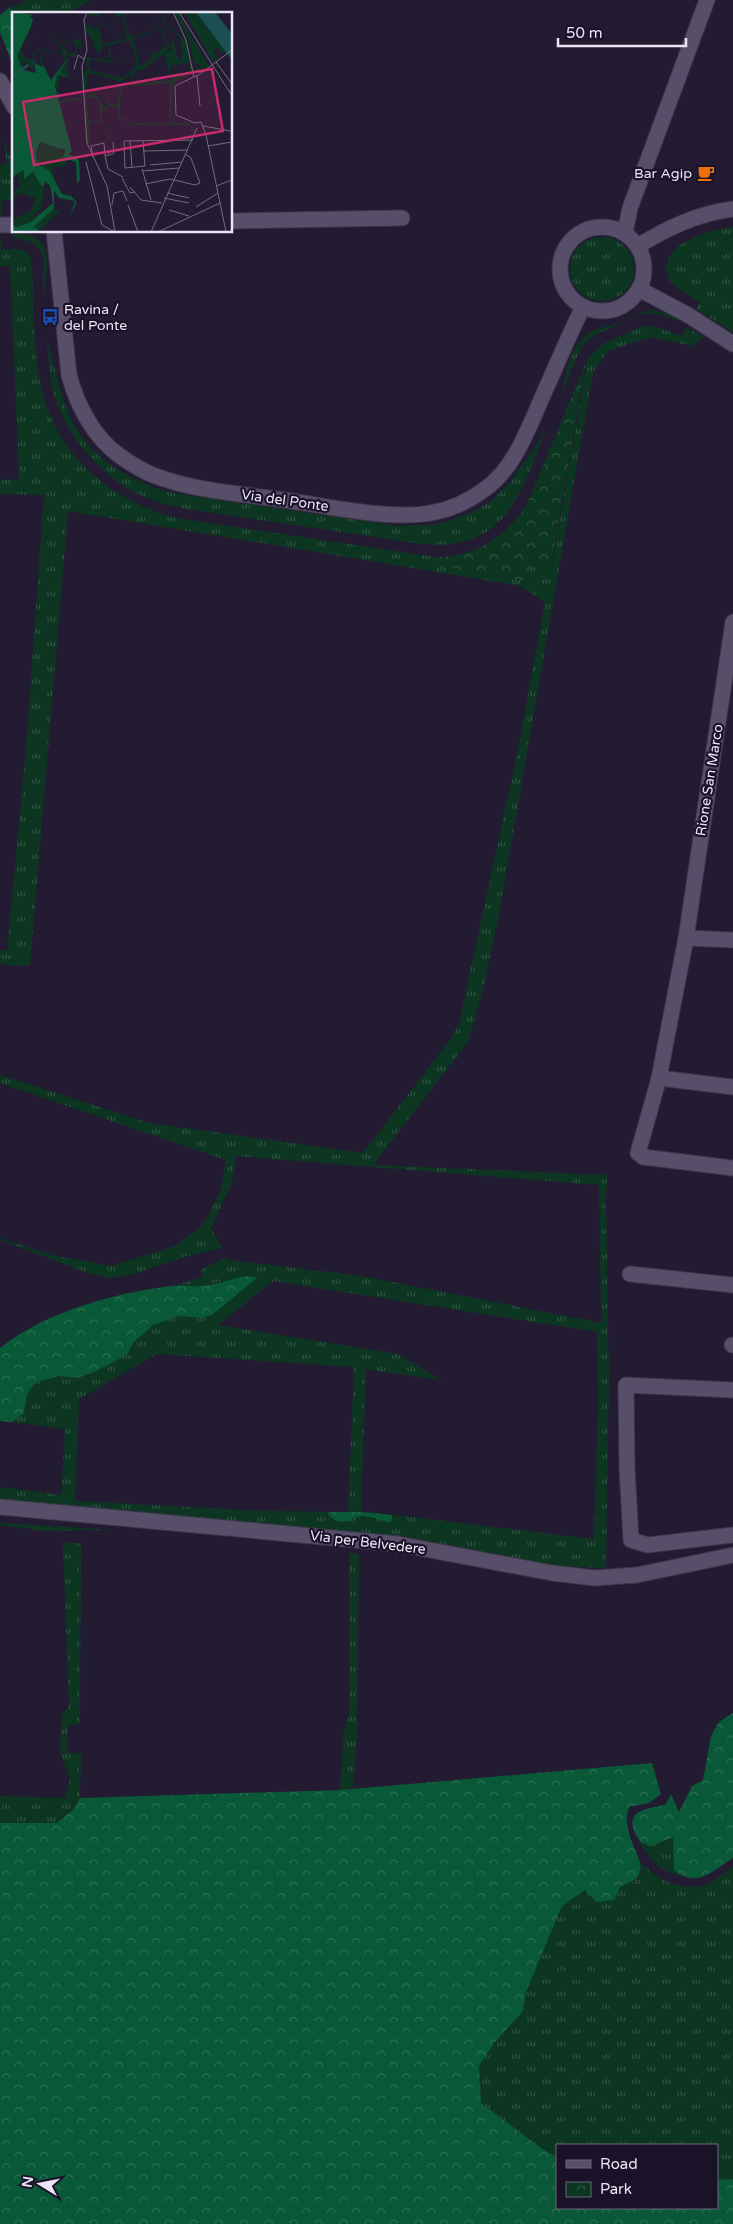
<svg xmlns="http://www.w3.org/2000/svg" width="733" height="2224" viewBox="0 0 733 2224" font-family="'Varela Round',sans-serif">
<defs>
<pattern id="grass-tufts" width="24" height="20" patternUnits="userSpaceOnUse" patternTransform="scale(1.25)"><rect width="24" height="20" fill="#0d3622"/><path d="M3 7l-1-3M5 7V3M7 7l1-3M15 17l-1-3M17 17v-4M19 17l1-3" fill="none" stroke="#305343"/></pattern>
<pattern id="forest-crowns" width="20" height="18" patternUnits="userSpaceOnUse" patternTransform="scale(1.25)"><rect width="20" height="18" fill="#095837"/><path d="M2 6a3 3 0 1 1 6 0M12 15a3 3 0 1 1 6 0" fill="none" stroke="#2d7055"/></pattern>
<pattern id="park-crowns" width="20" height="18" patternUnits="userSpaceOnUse" patternTransform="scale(1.25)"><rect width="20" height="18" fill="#0d3622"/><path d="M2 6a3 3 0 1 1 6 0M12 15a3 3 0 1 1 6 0" fill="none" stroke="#305343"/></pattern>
</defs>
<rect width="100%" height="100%" fill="#221b32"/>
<!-- grass -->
<g fill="url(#grass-tufts)" fill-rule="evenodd">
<polygon points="27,0 92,0 66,14 20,14 9,8"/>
<polygon points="3,140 14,165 14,200 1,201 2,215 0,215 0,165 7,163"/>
<path d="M733,227v105l-37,-23 4,-7c-10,-6 -22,-12 -29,-20 -5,-5 -6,-12 -4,-19 7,-25 44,-32 66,-36z"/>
<path d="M13,234c44,-3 34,35 30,63 -3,-30 13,-54 -30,-59z"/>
<path d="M0,236l2,14c9,-1 23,-3 28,6 4,5 2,42 3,52 2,29 2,59 10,87 18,64 70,106 133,123l259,39 -1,8 92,16 4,-18 22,3 36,-209 16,-14 40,-17h11l26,10 5,-9 18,10 -12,9 -42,-9 -42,14 -15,21 -92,531 -17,83 -16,56 -95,123 234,10 -1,27 3,176 -3,190 -48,-2 -147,-28 -411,-39v-12l61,8 4,-66 -53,-7 12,-9 3,-19 7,-11 23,-7 20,2 17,-6 33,-17 6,-12 20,-18 26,-9 22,2 22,-37 -20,5h-30l30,-9 -2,-7 25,-13 3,3 133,16 239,47 -2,-138 -363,-29 -4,27 -21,45 11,20 -38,9 -53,18 -22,3 -21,-5 -88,-33v-2l51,17 61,11 63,-20 25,-18 8,-12 13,-27 5,-29 -226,-77v-8l149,48 214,30 87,-113 9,-16 58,-270 28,-152 -25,-16 -452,-75 -38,455 -23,-1 -7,-2v-13h7l18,-189 19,-266 -44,-1v-14l19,-1 -9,-213h-10zM273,1281l324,51 1,72 -4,135 -233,-28 5,-142 75,11 -43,-26 -180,-29zM157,1354l197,13 -6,145 -82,-1 -191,-10 4,-102z"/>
<circle cx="602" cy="269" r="32"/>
<path d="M655,310l24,8 -3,2 -12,-5 -23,-1 -50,23 -10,10 -19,46c5,-24 8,-53 34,-63 8,-4 18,-5 26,-8 12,-5 19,-11 33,-12z"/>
<path d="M47,342c8,23 12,47 21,70 18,45 66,73 111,82l219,32 42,-2 37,-14 15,-10 18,-18 35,-50c-25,64 -40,120 -123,112l-235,-35c-19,-4 -38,-9 -55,-18 -35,-20 -66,-57 -78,-96 -5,-17 -5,-35 -7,-53z"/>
<polygon points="0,1523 114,1530 45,1531 0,1525"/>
<polygon points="63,1543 81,1543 80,1724 68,1725 68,1753 81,1753 80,1798 73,1810 57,1823 0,1823 0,1796 65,1798 70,1779 60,1751 62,1714 69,1707"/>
<polygon points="349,1553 359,1554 357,1734 353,1788 340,1790 344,1730 349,1715"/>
<path d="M673,1837l1,33 9,7c-27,-7 -32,-16 -46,-39 12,11 23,4 36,-1z"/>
<path d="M641,1861c13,18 44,33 66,23 9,-4 18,-12 26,-18v313l-16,1v-35h-160v12l-16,-9 -60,-45 -2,-37 15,-23 29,-32 3,-19 36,-86 23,-16 36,-4 13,-4 7,-9z"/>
</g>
<!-- forest -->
<g fill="url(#forest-crowns)">
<polygon points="9,8 20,14 14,14 14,68 0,32 0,15"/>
<path d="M246,1276l11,2 -45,37 -11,3 -22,-2 -26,9 -20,18 -6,12 -33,17 -17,6 -19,-2 -23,7 -8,11 -3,19 -12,9 -12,-1v-73c45,-36 114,-55 171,-62 10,-1 20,1 30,0 15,-1 31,-7 45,-10z"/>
<path d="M330,1512h30l32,3v4l-2,3c-9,-1 -16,-5 -25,-6 -13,-2 -22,15 -37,-2z"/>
<path d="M733,1713v145c-21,13 -36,31 -59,12l-1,-33 -19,8 -12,-2c-7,-7 -16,-24 -3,-31 7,-4 18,-5 27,-8l5,-10 8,18 13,-26 11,-6 8,-44 8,-14z"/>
<path d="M652,1763l9,31 -12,9 -20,4c-13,36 38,65 -8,79l-7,14 -17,2 -12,-12 -23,16 -36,86 -3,19 -29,32 -15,23 2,37 60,45 16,9v51h160v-28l16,-1v45h-733v-401h57l16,-13 7,-12 260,-8z"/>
</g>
<!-- park -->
<path fill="url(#park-crowns)" d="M586,362l-35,205 -21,-4 -3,18 -94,-16 2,-8c39,1 72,-20 92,-53z"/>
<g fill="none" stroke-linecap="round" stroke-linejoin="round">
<!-- minor casing -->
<g stroke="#3d3649" stroke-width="17">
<g id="minor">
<polyline points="0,81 14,107"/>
<polyline points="231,221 402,218"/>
<polyline points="0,225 14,225"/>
<circle cx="602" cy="269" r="42"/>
<path d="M54,231l15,144c8,30 25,63 51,81 10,7 22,15 33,19 43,17 93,19 138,26 41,6 99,19 139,12 20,-3 39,-12 55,-24 31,-22 44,-63 59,-96 13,-29 25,-58 39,-86"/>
<polyline points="625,233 630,208 707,0"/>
<path d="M638,246c31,-19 59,-32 95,-37"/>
<polyline points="639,289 688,315 733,344"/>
<polyline points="733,622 686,938 659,1078 638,1153 643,1157 733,1168"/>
<polyline points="686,938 733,940"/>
<polyline points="659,1078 733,1087"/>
<polyline points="630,1274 733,1285"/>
<polyline points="732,1345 733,1345"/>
<polyline points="733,1390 626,1385 627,1468 631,1540 648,1545 733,1535"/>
<polyline points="0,1507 398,1544 552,1573 595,1578 637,1575 733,1555"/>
</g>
</g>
<!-- minor -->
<use href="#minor" stroke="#574f6a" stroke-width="15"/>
</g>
<!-- icons -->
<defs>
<g id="cafe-bare" transform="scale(1.35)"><path d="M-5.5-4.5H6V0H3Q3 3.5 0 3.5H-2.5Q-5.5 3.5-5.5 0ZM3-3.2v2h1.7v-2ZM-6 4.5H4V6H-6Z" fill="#e8710a" stroke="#191228" stroke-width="2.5" paint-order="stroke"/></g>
<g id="bus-bare" transform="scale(1.35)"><path d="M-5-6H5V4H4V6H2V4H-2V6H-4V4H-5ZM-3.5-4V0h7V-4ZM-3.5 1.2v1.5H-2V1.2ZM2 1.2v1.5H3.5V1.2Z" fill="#1a4fb4" stroke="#191228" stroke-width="2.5" paint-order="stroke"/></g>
</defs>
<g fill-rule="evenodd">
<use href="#cafe-bare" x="706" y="173"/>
<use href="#bus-bare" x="50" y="317"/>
</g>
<g text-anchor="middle" stroke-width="4.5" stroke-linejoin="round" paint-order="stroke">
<!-- poi labels -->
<g font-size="14" fill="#e9e5f5" stroke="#191228" text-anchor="end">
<text x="692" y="178">Bar Agip</text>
<text x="64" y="314" text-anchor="start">Ravina /<tspan x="64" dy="16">del Ponte</tspan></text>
</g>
<!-- street labels -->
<g font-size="14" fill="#e9e5f5" stroke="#191228">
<text transform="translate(285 500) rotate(8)" y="5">Via del Ponte</text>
<text transform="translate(709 780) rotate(-81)" y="5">Rione San Marco</text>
<text transform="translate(368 1542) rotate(7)" y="5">Via per Belvedere</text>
</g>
</g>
<!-- overview -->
<g transform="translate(12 12)">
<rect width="220" height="220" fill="#221b32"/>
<path d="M76,0h11v14l12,1h-12l4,18 16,-5 -4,-26 20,-2 -11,3 6,22 25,-7 -2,-18 3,18 7,-3 4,17 4,-3 -5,11 5,-1v-7l3,-3 4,-1 -4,2 5,21 3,-7 -2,-18 -14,-13 -4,-7 -1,-6 6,13 17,13 -11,-26 12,26h-5l6,2 6,33 -15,7 -5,7 -1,35 20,2 3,5v5l-4,-9h-54l-17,-6 2,19 -33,6 -5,-76 1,4 4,-3 -2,-12 24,4 -2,-16 -6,2 -2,8 -5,-8 -5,1 5,-4 -8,-13 -1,4v-10l3,2v-6l4,8h5l1,-13 -12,-1zM111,4l4,22 -7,3 -4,-24zM149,17l5,16 -9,8 -6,1 1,4 -12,9 -7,-29zM117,28l6,13 -24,9 -1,-17zM152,41l7,27 -39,4 2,-13 9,-1zM123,42l1,13 -14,11 -33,-8 1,-11 19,4zM177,50l1,12 -18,4 -2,-12zM76,61l8,1 2,16 -1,-16 24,8 -4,23 -6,-1 -5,-6 1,-13 -2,12 4,10h9l2,31 -11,2 -2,-35 -1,-2 1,7 -13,-18 -8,4zM120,61l-1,13 39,-3 -1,41 -37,-1 -12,-6 1,-35zM82,85l5,6 2,16 -12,2 -3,-23zM91,96l4,4 1,28 -18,3 -1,-21 12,-1v6zM162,0h3l32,54 -7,4 -3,-6h-4l6,7 -4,3 -10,-39zM172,0h6l17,22 -16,-22h5l30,40 -3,2 -8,-9 2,3 -4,3 5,6 -5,5zM15,23l8,5 -9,-4 -5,15 5,8h7l-1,-6 8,-4 24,3 -13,-16 2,-1 6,10 21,-7 4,11 -5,-4 -4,13 -11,-5 4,6v18l14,3 -22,-4 -2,13 2,12 22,-4v2l-22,4 -2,-2 -3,-27 10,-13 -4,-8 -21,-3 4,17 -3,-1 -2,-16 -5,4v17l-11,-11 1,8 -7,-13zM62,29l3,11 -8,2 -8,-9zM32,129l14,4 9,17 -2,4 -13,1 4,16 -7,-13 -11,-5 -1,-15zM12,158l-1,8 10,-6 11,14 -2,21 -14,14 17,-12 -14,13 -17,5 -2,-4v-10l2,-7 -1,13 17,-7 6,-13 -14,-6 -5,4 3,-7 -7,10 -1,9v-18l7,-3v-11h-7zM43,192l-1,6 6,1 -20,19 -7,-2z" fill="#0d3622" fill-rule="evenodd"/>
<path d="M0,0l22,3 -4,1 3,4 -3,9 -13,26 6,15 13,3 -2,-14 2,5 8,3 7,13 17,-21 -9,14 9,4 -11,-3 -2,12 17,65 -3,3 10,6 1,19 -3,5 -1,-22 -13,-4 2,-8 -25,-8 -4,10 2,13 11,5 13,24 9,2 6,6 -7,14 5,-15 -16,-3 -5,-7v17l-21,20h5l4,-4 -5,6 9,2h-34v-9l4,4 15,-5 22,-19 -3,-17 -5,-5 -1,5 -3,-1 -8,-13 -9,7v-9l-12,7z" fill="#095837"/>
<path d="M184,0h19l17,22v26z" fill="#1d5052"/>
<path fill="none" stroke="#1d5052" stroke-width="2.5" d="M0,65l16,-12"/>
<path fill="none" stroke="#726c80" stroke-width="1" d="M75,0l-3,8 3,30 -5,16 5,77 20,43 8,46M161,0l13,28 8,37M167,0l53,84M204,50l16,22M62,57l4,-14 6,4M185,64l3,30M183,111l6,-1 5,13 20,97M183,111l-19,-8 -1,-29 25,-12 32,-24M191,114l28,5M118,129l2,26M131,129l2,25 -20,2 -1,-27 69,-1M196,134l24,-4M132,139l44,-1M98,143l4,-2 -1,-11M93,144l3,13 15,8M81,145l-2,-11 13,-3 1,13 4,-1v-4M74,150l16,63 13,7M138,153l32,-3M130,157l9,31M130,159l37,-3M110,166l8,15 5,-1M133,172l25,-5 25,6 5,-2 -9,-25 -6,-4M204,174l16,-6M118,175l11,13 21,3M155,181l22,5M152,186l25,5M100,193l2,-12 9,-2 4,10M116,193l10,27M184,195l22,-14M157,198l20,6M139,220l46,-104M146,220l62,-29"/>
<path fill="#c62c6a" fill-opacity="0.15" stroke="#c62c6a" stroke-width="2.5" d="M200,57l11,62 -189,34 -11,-63z"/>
<rect width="220" height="220" fill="none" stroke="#e9e5f5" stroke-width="2.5"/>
</g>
<!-- legend -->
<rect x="556" y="2144" width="162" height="65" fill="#191228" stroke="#6c667a"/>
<rect x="566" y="2160" width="25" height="8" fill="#574f6a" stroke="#6c667a"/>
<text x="600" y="2169" font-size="15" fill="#e9e5f5">Road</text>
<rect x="566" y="2182" width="25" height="15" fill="url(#park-crowns)" stroke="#6c667a"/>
<text x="600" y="2194" font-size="15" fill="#e9e5f5">Park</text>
<!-- north arrow -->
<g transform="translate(40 2184) rotate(280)" stroke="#191228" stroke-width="4" paint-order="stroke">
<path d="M0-4L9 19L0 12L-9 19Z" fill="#e9e5f5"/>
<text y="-8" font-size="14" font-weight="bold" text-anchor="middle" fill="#e9e5f5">N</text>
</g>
<!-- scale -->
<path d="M558 38v8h128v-8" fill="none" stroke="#e9e5f5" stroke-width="2.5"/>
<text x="566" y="38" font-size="15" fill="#e9e5f5" stroke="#191228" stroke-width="4" paint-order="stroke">50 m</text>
</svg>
